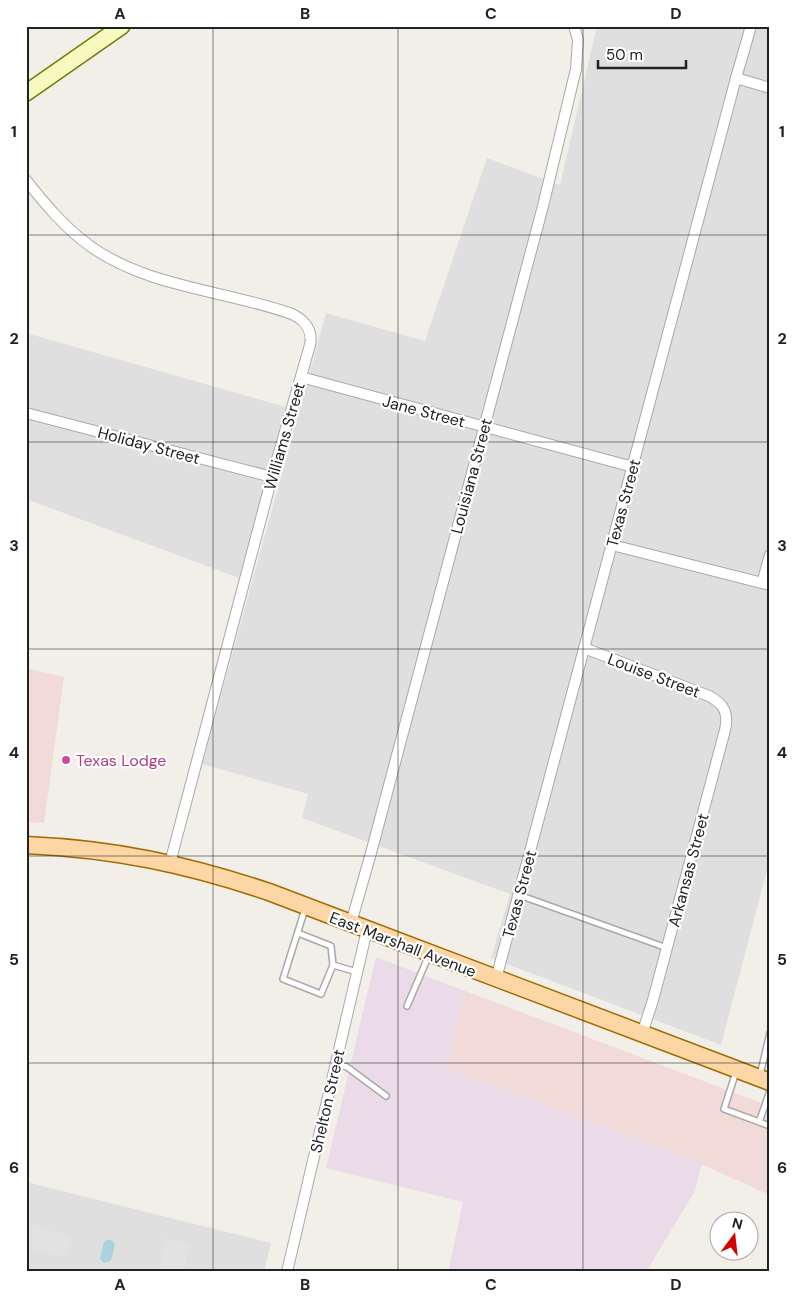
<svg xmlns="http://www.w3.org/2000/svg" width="796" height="1298" viewBox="0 0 796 1298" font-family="'DM Sans',sans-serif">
<rect width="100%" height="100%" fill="#f2efe9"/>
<!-- residential -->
<g fill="#e0dfdf">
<polygon points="597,26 770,26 770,859 721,1045 491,958 510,894 302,818 308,794 202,764 326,313 425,341 487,158 560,185"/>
<polygon points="26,333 286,407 239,578 26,499"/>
<polygon points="26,1182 271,1243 264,1272 26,1272"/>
</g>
<!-- commercial -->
<g fill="#f2dad9">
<polygon points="26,668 64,677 44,823 26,822"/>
<polygon points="465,991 770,1106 770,1195 703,1165 446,1068"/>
</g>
<!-- industrial -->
<polygon fill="#ebdbe8" points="376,957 465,991 446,1068 702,1163 695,1191 646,1272 448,1272 463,1202 326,1168"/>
<!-- parking -->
<g fill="#e2e2e2">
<polygon points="26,1224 71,1236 66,1257 31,1248 28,1258 26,1257"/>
<polygon points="166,1239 189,1244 183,1272 159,1272"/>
</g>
<!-- water -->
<polygon fill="#aad3df" points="108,1240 111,1240 115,1244 111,1261 104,1263 100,1259 104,1241"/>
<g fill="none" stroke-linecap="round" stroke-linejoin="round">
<!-- lane casing -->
<g stroke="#a9a9a9" stroke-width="8">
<g id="lane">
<polyline points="519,895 667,948"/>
<polyline points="305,909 283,979 321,994 333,965 357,972"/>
<polyline points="298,933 331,946 333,965"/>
<polyline points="407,1006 429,955"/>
<polyline points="336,1064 347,1067 386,1096"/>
<polyline points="736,1072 724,1109 770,1126"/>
<polyline points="760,1075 770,1033"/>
<polyline points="759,1122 770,1091"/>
</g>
</g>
<!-- street casing -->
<g stroke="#a9a9a9" stroke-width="12">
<g id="street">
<polyline points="736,78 770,88"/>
<path d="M26,180c19,24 39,48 64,66 59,42 135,44 202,68 13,6 21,17 18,31l-38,132 -102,386"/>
<polyline points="301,377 633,467"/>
<polyline points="26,413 272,477"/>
<polyline points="612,545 770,585"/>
<polyline points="762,583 770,555"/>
<path d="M584,648l125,48c15,8 20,17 16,34l-72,270 -11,34"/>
<polyline points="351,923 371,853 543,206 576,69 578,40 574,26"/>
<polyline points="496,979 736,78 751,26"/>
<polyline points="287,1272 367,930"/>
</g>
</g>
<!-- secondary casing -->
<g stroke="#707d05" stroke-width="18">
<polyline id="secondary" points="26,93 122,26"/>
</g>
<!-- primary casing -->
<g stroke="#a06b00" stroke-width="19">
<path id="primary" d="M26,845c88,4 160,19 243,47l501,190"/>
</g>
<!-- lane -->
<use href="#lane" stroke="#fff" stroke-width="5"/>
<!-- street -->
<use href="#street" stroke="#fff" stroke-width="10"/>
<!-- secondary -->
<use href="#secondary" stroke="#f7fabf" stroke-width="15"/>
<!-- primary -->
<use href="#primary" stroke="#fcd6a4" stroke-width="16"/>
</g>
<!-- grid -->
<path fill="none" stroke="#222" stroke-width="1" stroke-opacity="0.55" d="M213,26v1246M398,26v1246M583,26v1246M26,235h744M26,442h744M26,649h744M26,856h744M26,1063h744"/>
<!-- markers -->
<circle fill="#d1479c" stroke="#fff" stroke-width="2" cx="66" cy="760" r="5"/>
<g text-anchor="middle" stroke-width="4.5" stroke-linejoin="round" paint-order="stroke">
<!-- street labels -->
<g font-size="16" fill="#222" stroke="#fff">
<text transform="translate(424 411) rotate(15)" y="6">Jane Street</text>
<text transform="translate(284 436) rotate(-74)" y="6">Williams Street</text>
<text transform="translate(149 445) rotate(15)" y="6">Holiday Street</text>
<text transform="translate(471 476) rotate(-75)" y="6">Louisiana Street</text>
<text transform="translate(623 503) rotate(-75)" y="6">Texas Street</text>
<text transform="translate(654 675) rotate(21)" y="6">Louise Street</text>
<text transform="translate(688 870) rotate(-75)" y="6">Arkansas Street</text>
<text transform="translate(519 894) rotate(-75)" y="6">Texas Street</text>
<text transform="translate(403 944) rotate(21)" y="6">East Marshall Avenue</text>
<text transform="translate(327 1101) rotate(-77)" y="6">Shelton Street</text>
</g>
<!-- hotel labels -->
<g font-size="16" fill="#b23c85" stroke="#fff" text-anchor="start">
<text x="76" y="766">Texas Lodge</text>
</g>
</g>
<!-- border -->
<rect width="796" height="1298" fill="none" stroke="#ffffff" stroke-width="55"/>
<!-- north arrow -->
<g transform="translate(734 1236) rotate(15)"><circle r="24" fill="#ffffff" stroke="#a7a7a7"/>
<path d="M0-4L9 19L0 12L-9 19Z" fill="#d40000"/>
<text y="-8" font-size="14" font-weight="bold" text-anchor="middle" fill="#222222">N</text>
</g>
<!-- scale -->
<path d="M598 60v8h88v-8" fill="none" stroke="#222222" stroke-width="2.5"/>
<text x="606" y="60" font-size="15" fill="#222222" stroke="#ffffff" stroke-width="4" paint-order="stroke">50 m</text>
<rect x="28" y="28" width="740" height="1242" fill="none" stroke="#222" stroke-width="2"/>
<g font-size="16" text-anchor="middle" font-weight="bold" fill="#222">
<text x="120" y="19">A</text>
<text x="305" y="19">B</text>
<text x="491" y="19">C</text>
<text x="676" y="19">D</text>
<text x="14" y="137">1</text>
<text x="782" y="137">1</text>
<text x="14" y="344">2</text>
<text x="782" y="344">2</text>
<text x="14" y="551">3</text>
<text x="782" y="551">3</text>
<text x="14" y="758">4</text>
<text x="782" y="758">4</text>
<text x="14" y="965">5</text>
<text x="782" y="965">5</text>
<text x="14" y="1173">6</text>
<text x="782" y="1173">6</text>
<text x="120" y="1290">A</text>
<text x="305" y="1290">B</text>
<text x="491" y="1290">C</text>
<text x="676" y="1290">D</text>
</g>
</svg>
